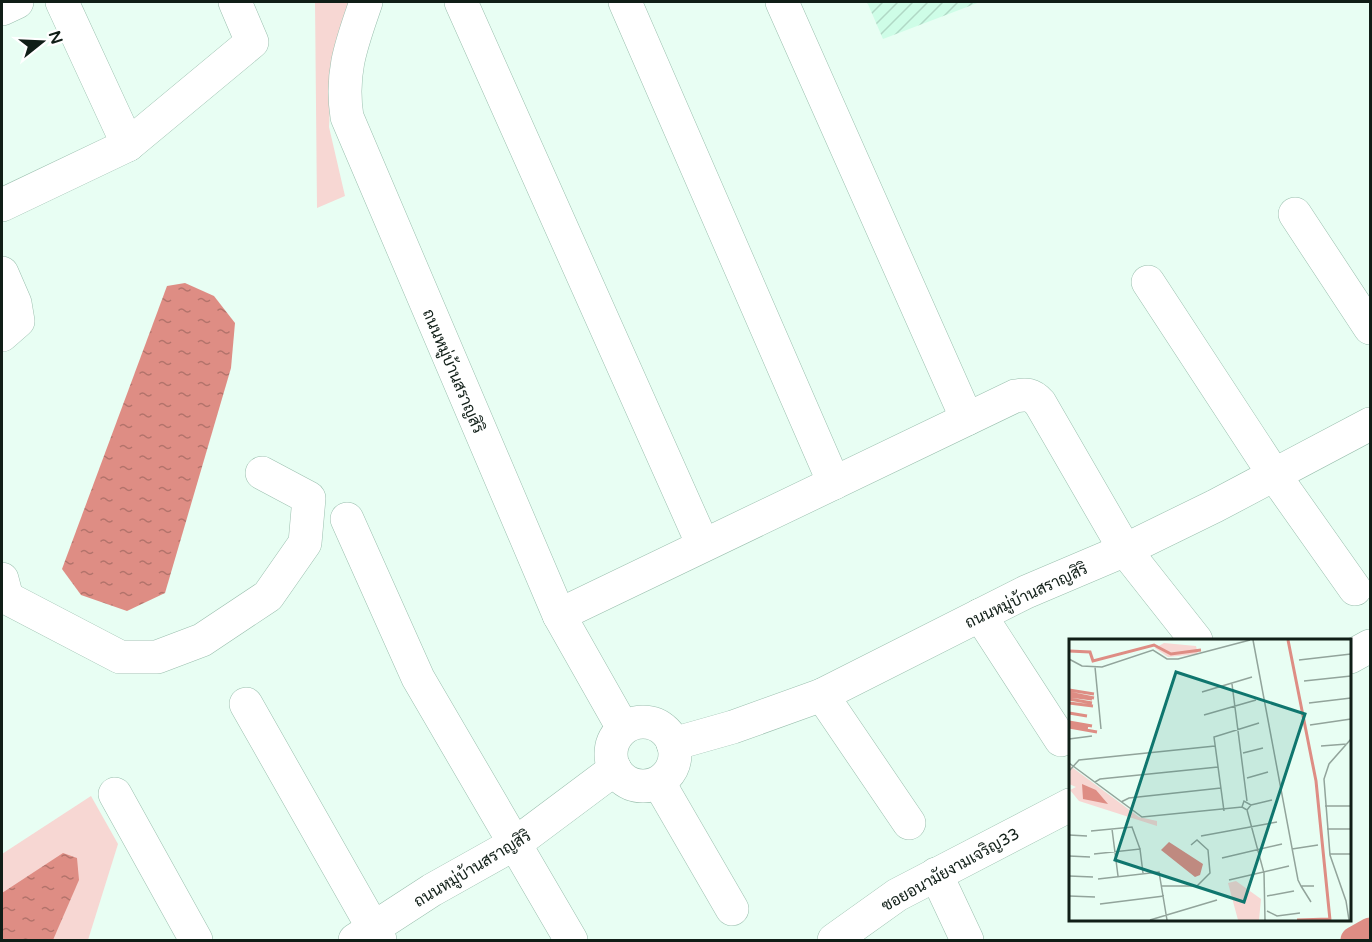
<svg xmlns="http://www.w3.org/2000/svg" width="1372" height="942" viewBox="0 0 1372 942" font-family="'Varela Round',Sarabun,sans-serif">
<defs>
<pattern id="industrial-furrows" width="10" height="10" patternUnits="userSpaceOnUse" patternTransform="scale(1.5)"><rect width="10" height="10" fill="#cefde7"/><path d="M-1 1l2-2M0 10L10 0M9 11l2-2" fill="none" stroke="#b0d8c5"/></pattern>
<pattern id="water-ripples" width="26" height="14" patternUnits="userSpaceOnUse" patternTransform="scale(1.5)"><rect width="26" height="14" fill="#de8d84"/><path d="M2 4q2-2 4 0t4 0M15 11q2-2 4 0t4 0" fill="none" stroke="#b3736b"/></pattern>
</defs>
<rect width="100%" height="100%" fill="#e8fef3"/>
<!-- industrial -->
<polygon fill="url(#industrial-furrows)" points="867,2 980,2 883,39"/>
<!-- grass -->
<g fill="#f7d7d3">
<polygon points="315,2 353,2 332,67 329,127 345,196 317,208"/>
<polygon points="91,796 118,844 88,940 2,940 2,854"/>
</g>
<!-- water -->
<g fill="url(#water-ripples)">
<polygon points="185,283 214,296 235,323 231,368 165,593 127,611 81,595 62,569 167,286"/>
<polygon points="63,853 77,858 79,880 53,940 2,940 2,893"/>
</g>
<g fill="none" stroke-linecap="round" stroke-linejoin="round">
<!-- canal -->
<polyline stroke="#de8d84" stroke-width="27" points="1354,940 1370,931"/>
<!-- minor casing -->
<g stroke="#9abfae" stroke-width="34">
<g id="minor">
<path d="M366,2c-14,41 -26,70 -19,115l212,498 64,113"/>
<polyline points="461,2 703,545"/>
<polyline points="625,2 834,483"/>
<polyline points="782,2 967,419"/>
<polyline points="2,9 17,2"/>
<polyline points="128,145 252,42 235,2"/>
<polyline points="2,205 128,145 62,2"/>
<polyline points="1295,214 1370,328"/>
<polyline points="2,273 15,303 18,321 2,335"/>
<polyline points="1148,282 1273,473 1355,589"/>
<polyline points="347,519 418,678 571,940"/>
<polyline points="2,579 7,598 120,657 157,657 202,640 268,596 305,543 309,498 262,473"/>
<path d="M559,615l456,-219c11,-2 17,-2 25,7l85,147 71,90"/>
<polyline points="980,615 1061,740"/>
<polyline points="1350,657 1370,646"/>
<polyline points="822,695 909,823"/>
<polyline points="246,704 380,940"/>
<circle cx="643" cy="754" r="32"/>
<polyline points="673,744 733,727 822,695 1026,592 1125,550 1215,506 1370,424"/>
<polyline points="659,783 732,909"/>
<polyline points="115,794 196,940"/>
<polyline points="936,874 967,940"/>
<polyline points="355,940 432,890 516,843 615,769"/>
<polyline points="834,940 897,895 1070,805"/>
</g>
</g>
<!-- minor -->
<use href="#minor" stroke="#fff" stroke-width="33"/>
</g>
<g text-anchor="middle" stroke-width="5" stroke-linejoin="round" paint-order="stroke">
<!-- street labels -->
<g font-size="16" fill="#101e17" stroke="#fff">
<text transform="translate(454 371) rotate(67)" y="6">ถนนหมู่บ้านสราญสิริ</text>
<text transform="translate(1026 595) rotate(-25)" y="6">ถนนหมู่บ้านสราญสิริ</text>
<text transform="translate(472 868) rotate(-31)" y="6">ถนนหมู่บ้านสราญสิริ</text>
<text transform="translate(950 869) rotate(-29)" y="6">ซอยอนามัยงามเจริญ33</text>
</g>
</g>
<!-- overview -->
<g transform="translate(1069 639)">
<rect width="282" height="282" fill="#e8fef3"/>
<path d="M0,126l70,52 18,4v5l-78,-25 -9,-11 6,-3 -7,-3zM167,242l25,18 -2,21h-21l-10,-37z" fill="#f7d7d3"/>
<path d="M95,4l32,3 2,8 -30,3 -13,-9z" fill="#f7d7d3"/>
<path d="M13,145l14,6 12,14 -25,-5zM100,203l34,22 -3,11 -5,2 -34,-27z" fill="#de8d84"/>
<path fill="none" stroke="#de8d84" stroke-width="3" d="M219,1l28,141 14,139M0,12l21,1 3,9 61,-16 17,9 30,-4M0,51l25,4M0,54l25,5M0,57l23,3M0,60l23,4M0,64l24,3M0,74l18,3M0,83l23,4M0,86l19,3M0,88l28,5M228,281l32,-1"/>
<path fill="none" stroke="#92a49b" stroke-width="1.5" d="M184,1l45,240 3,6h13M0,20l13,7 20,1 51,-17 14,9h11l72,-19M230,21l52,-6M26,28l6,62M235,42l47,-5M163,45l15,117M133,53l50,-15M240,64l42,-5M135,76l52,-15M241,86l41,-6M0,100l23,-3M252,107l26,-2M174,114l20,-5M0,124l73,54 100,-10 5,3 4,-5 -7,-4 -2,6M0,132l10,-11 136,-14M178,139l21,-6M26,143l5,-3 118,-12M52,163l8,-4 92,-10M182,166l21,-5M256,167h26M178,171l17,63 1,47M155,172l-10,-74 45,-14M43,190l6,47M258,190h24M22,192l41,-4 8,22M0,196l18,1M132,197l76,-14M223,210l26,-4M25,215l46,-5 3,24M261,215h21M0,217l21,1M153,219l60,-14M0,237l24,1M29,240l61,-7 8,48M160,241l60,-14M93,247h35l13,-13 -2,-23 -11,-10 -6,5M232,247l10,16M0,257l26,1M198,257l27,-5M31,265l64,-8M198,272l10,5 23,-3M81,281l67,-20M280,281l-3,-19 -16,-46 -6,-76 5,-15 22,-25"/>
<path fill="#0f766e" fill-opacity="0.15" stroke="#0f766e" stroke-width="3" d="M107,33l129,42 -61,188 -129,-42z"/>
<rect width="282" height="282" fill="none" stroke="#101e17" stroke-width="3"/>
</g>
<!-- border -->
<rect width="1372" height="942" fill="none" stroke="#101e17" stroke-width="6"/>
<!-- north arrow -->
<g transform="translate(42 42) rotate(72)" stroke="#ffffff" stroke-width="4.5" paint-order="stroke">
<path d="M0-4.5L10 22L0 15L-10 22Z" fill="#101e17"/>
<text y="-9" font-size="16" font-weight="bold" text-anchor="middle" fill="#101e17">N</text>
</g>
</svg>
